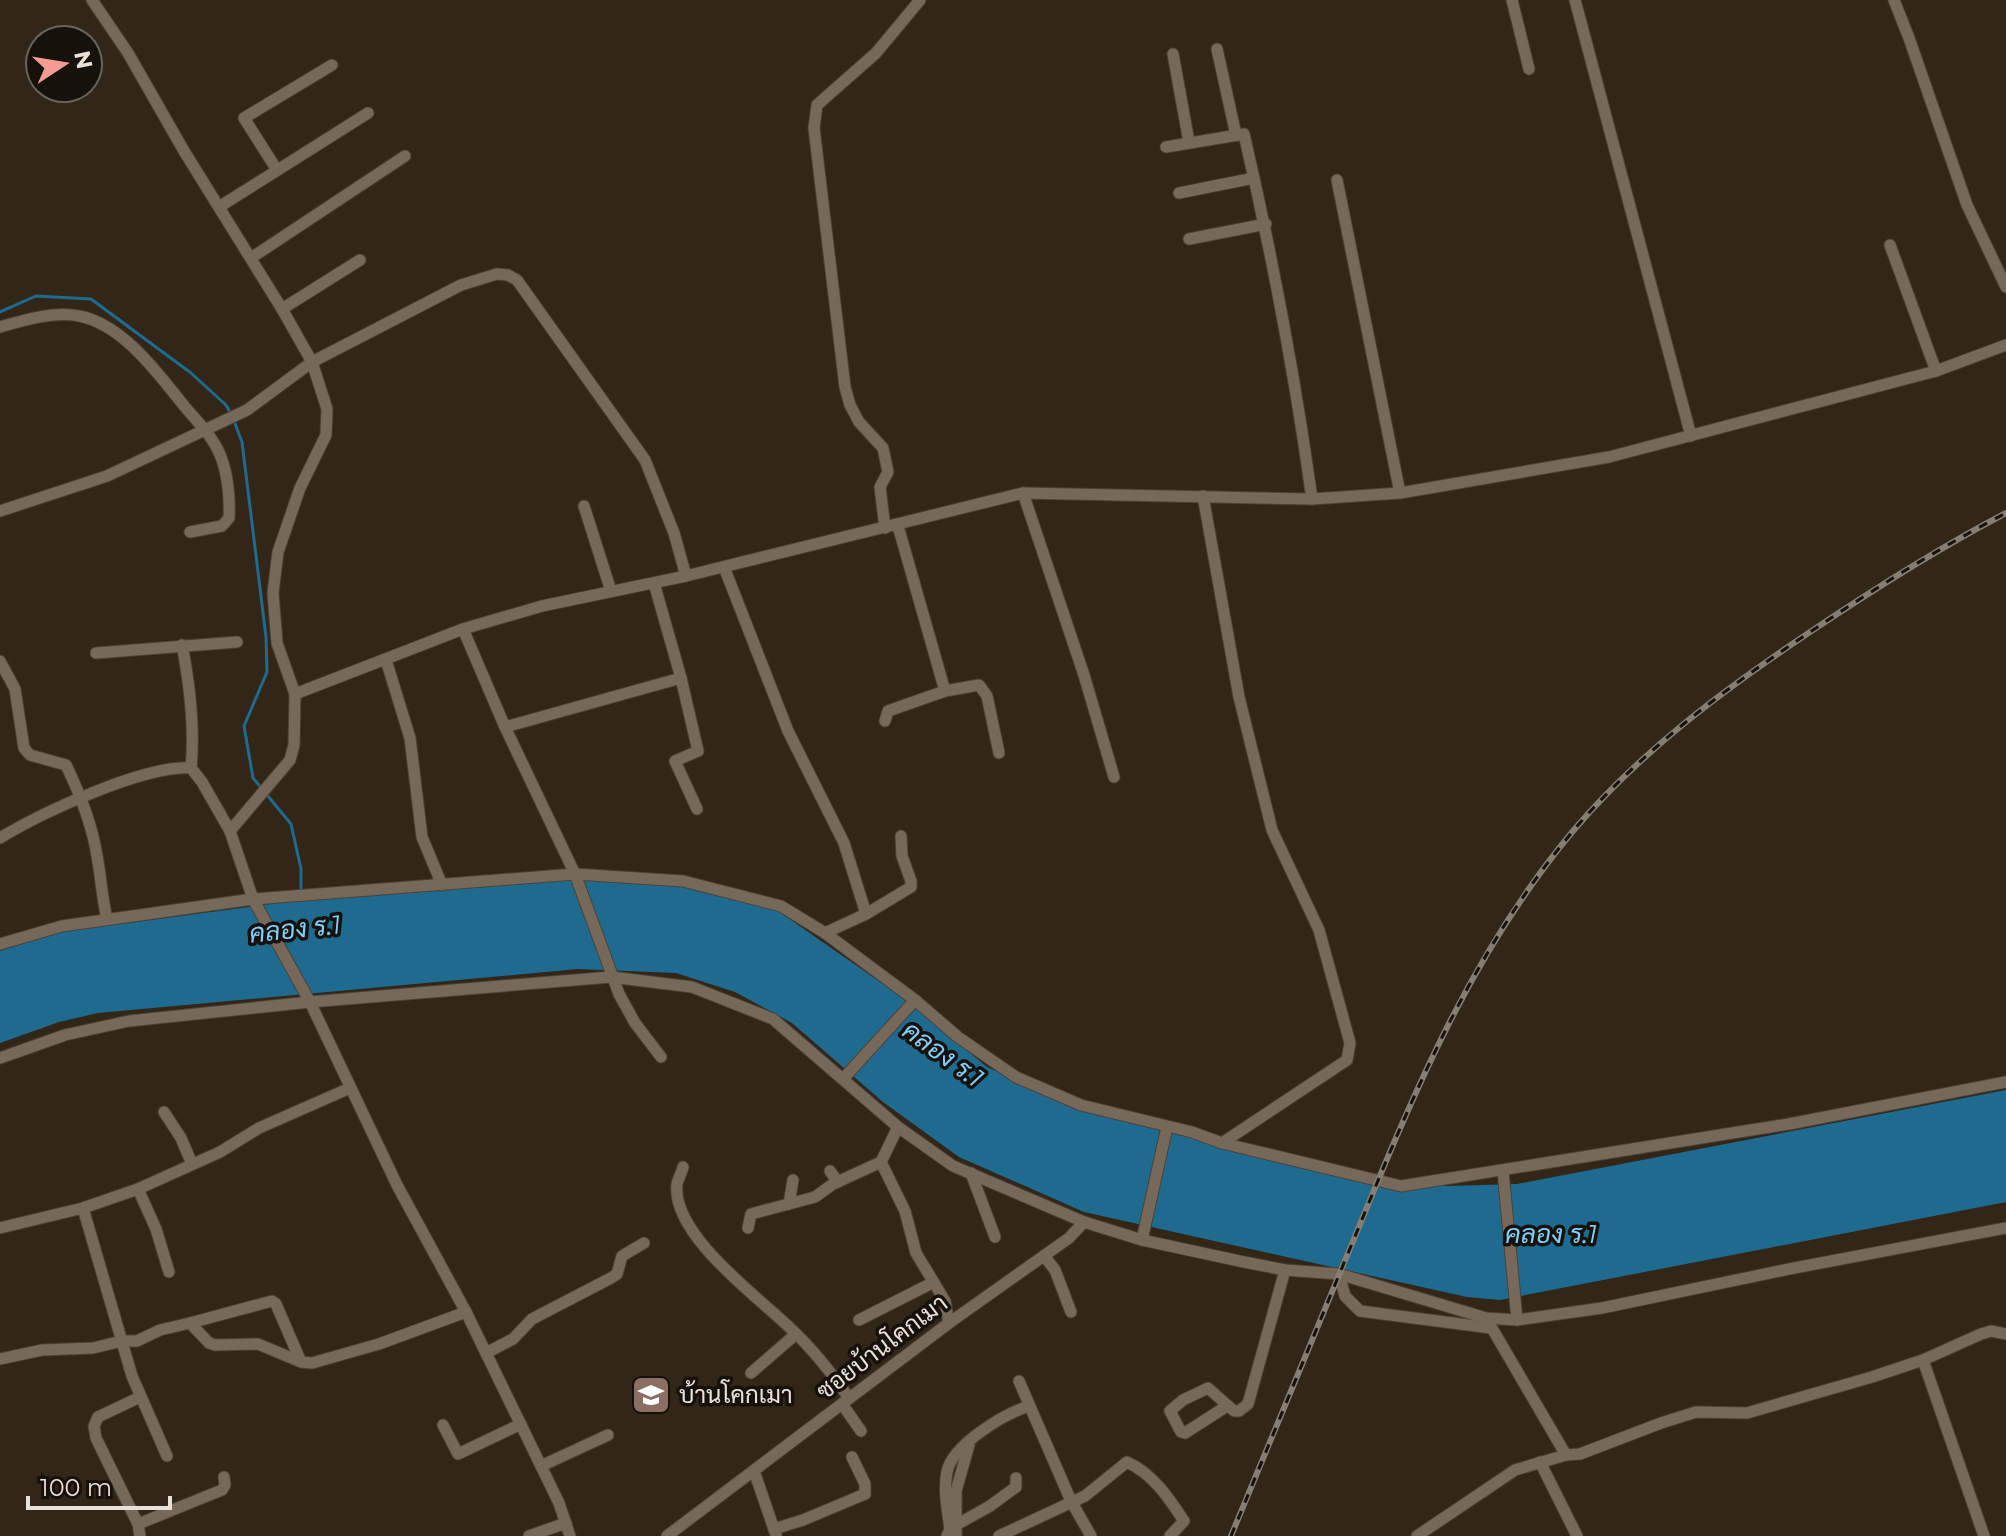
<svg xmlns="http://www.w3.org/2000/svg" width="2006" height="1536" viewBox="0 0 2006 1536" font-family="Montserrat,Sarabun,sans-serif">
<rect width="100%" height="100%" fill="#322619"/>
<!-- water -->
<polygon fill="#1f6b8f" points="567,879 685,885 778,911 906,1000 987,1067 1091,1112 1395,1182 1447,1186 1517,1184 2006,1090 2006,1202 1500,1300 1467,1297 1084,1212 959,1157 883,1102 792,1023 735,992 676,973 578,969 98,1013 59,1022 0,1043 0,951 53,933 301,900"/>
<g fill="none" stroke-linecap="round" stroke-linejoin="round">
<!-- stream -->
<g stroke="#1f6b8f" stroke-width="3">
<polyline points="0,312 36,296 91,299 191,373 226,405 231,414"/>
<polyline points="234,421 242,442 266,637 267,672 244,726 253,778 291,824 301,869 301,894"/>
</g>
<!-- minor casing -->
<g stroke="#4c4137" stroke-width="13">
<g id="minor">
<polyline points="92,0 128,53 184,151 282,309 312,362 327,409 326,435 300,488 278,552 273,593 277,643 295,694"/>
<polyline points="1512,0 1529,69"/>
<polyline points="1575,0 1691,436"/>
<polyline points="1894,0 1909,38 1967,205 2006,287"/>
<polyline points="1217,49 1236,135"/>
<polyline points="1173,54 1189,142"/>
<path d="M1166,147l78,-13c28,121 51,242 68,365"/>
<polyline points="277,170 244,118 332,65"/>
<polyline points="1337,180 1400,493"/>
<polyline points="1179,193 1254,178"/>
<polyline points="219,207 368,113"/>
<polyline points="1189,239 1266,224"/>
<polyline points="1890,245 1936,371"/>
<polyline points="251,258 405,156"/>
<polyline points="282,309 360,260"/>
<path d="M0,327c24,-7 54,-16 79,-11 44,8 80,59 106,91 13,15 29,31 36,50 7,18 9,43 8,61l-7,8 -32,6"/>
<polyline points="1023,493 1084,675 1114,777"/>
<polyline points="584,506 611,591"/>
<polyline points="0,511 107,476 247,410 312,362 461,285 497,274 508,275 517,280 645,460 674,533 686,576"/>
<polyline points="898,526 945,691"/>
<polyline points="885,528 880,487 888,472 883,448 859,422 850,405 845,387 814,128 817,105 876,53 920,0"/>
<polyline points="724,567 788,731 844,843 866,914 825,933"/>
<polyline points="654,583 681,678 698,751 675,761 697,809"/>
<polyline points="463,629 505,727 575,874 619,994 635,1023 661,1057"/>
<path d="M182,645c8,41 13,81 9,123"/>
<polyline points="96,653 237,642"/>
<polyline points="386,660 410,738 422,837 442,885"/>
<path d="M0,661l15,28 9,59 6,7 36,10c14,29 26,58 31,91 4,21 5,42 10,63"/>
<polyline points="885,721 888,711 945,691 979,685 987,696 999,753"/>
<polyline points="505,727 681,678"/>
<path d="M0,838c41,-25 144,-73 191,-70l11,14 28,49"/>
<polyline points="866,914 911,887 911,881 902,856 901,836"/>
<polyline points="0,944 62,926 253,899 575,874 683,881 781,906 825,933 915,1000 958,1037 1016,1077 1081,1105 1192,1132 1222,1143 1347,1060 1350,1043 1319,930 1272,830 1239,697 1203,496"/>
<polyline points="0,1058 65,1035 129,1021 310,1002 611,977 692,987 773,1019 898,1127 953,1166 1084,1222 1142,1240 1244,1262 1285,1270 1339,1274 1486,1318 1517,1320 1602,1308 1789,1269 2006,1228"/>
<polyline points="843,1079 915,1000"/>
<polyline points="164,1112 181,1138 192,1164"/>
<polyline points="898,1127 881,1162 905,1211 916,1253 945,1301 949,1323"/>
<polyline points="1222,1143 1401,1186 1789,1124 2006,1082"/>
<path d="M683,1167c-1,5 -5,12 -6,17 -6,50 80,112 112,143 23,21 42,45 60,71"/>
<polyline points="830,1171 838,1182"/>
<polyline points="1503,1171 1517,1320"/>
<polyline points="971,1173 995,1237"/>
<polyline points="138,1189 156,1229 169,1272"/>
<polyline points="789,1204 793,1180"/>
<polyline points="83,1208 132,1376 167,1456"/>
<polyline points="0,1228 83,1208 138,1189 220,1152 259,1128 350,1088"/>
<polyline points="748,1228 751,1214 815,1197 833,1184 881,1162"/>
<polyline points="1142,1240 1167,1127"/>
<polyline points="1044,1256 1055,1270 1071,1312"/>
<polyline points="1339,1274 1345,1296 1360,1311 1491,1328"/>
<polyline points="1486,1318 1566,1455 1580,1454 1661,1423 1696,1412 1747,1413 1872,1377 1923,1360 1981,1334 1991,1331 2006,1334"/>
<polyline points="859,1320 932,1283"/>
<polyline points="190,1323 272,1301 276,1304 301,1362"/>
<polyline points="486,1353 513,1339 532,1319 611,1278 617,1274 622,1256 644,1243"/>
<polyline points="0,1359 42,1350 93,1348 122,1341 137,1341 160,1330 190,1323 209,1343 215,1345 258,1344 301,1362 312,1363 379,1344 466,1312"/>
<polyline points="1923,1360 1984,1536"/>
<polyline points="751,1373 796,1334"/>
<polyline points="1019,1381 1071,1501 1091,1536"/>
<polyline points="842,1404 861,1431"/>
<polyline points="1227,1406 1185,1433 1181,1432 1170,1411 1183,1400 1208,1388 1234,1411 1239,1411 1248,1404 1285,1270"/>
<polyline points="443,1425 458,1454 521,1424"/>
<polyline points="1540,1462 1577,1536"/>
<polyline points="541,1466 608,1435"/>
<polyline points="754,1471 776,1535"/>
<polyline points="138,1524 222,1490 225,1485 224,1477"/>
<polyline points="956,1525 990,1506 1016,1487 1016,1478"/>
<polyline points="774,1529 803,1520 865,1494 865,1484 852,1457"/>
<polyline points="140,1536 138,1524 96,1438 94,1426 98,1417 140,1397"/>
<polyline points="529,1536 566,1523"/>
<polyline points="570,1536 559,1503 466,1312 397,1185 310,1002 253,899 230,831 290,760 294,745 295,694 463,629 542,606 686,576 1023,493 1312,499 1400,493 1609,457 1936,371 2006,345"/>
<polyline points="667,1536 949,1323 1069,1238 1084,1222"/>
<path d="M947,1536l3,-6c-2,-18 -7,-39 -3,-58 5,-27 57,-58 82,-66"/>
<polyline points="956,1536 956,1491 969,1445"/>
<path d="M999,1536l86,-40 42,-34c26,12 42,36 57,59l-14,15"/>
<polyline points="1417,1536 1515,1470 1566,1455"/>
</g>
</g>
<!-- minor -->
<use href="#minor" stroke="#77695a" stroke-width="11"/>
<!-- rail casing -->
<g stroke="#877d72" stroke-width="6">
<path id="rail" d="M1231,1536c42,-101 83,-201 125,-302 59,-144 116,-282 217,-403 67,-79 149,-140 234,-197 64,-43 130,-85 199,-121"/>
</g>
<!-- rail -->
<use href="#rail" stroke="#16110b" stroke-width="3" stroke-dasharray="9" stroke-linecap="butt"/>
</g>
<!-- icons -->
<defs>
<g id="school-square" transform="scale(2)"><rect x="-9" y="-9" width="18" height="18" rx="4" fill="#8d6e63" stroke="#16110b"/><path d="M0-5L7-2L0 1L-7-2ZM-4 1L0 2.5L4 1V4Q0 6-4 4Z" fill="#fff"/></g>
</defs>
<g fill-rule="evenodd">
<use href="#school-square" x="651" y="1395"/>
</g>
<g text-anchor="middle" stroke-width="7" stroke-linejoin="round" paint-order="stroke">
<!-- street labels -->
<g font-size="24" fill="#e9e1d8" stroke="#16110b">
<text transform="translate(882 1347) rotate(-37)" y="8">ซอยบ้านโคกเมา</text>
</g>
<!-- poi labels -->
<g font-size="24" fill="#e9e1d8" stroke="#16110b" text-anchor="start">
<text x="679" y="1403">บ้านโคกเมา</text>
</g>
<!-- water labels -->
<g font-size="26" font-style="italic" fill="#81cef9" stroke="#16110b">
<text transform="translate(295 929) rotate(-6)" y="9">คลอง ร.1</text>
<text transform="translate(943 1054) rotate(36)" y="9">คลอง ร.1</text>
<text x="1551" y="1243">คลอง ร.1</text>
</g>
</g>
<!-- north arrow -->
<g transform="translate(64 64) rotate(78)"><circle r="38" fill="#16110b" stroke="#6a645d" stroke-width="2"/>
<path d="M0-6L14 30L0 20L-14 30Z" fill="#f59c92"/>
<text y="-12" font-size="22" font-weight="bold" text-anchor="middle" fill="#e9e1d8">N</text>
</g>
<!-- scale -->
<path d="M28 1496v12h142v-12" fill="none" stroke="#e9e1d8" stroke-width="4"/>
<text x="40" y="1496" font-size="24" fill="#e9e1d8" stroke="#16110b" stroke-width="6" paint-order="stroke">100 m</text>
</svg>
